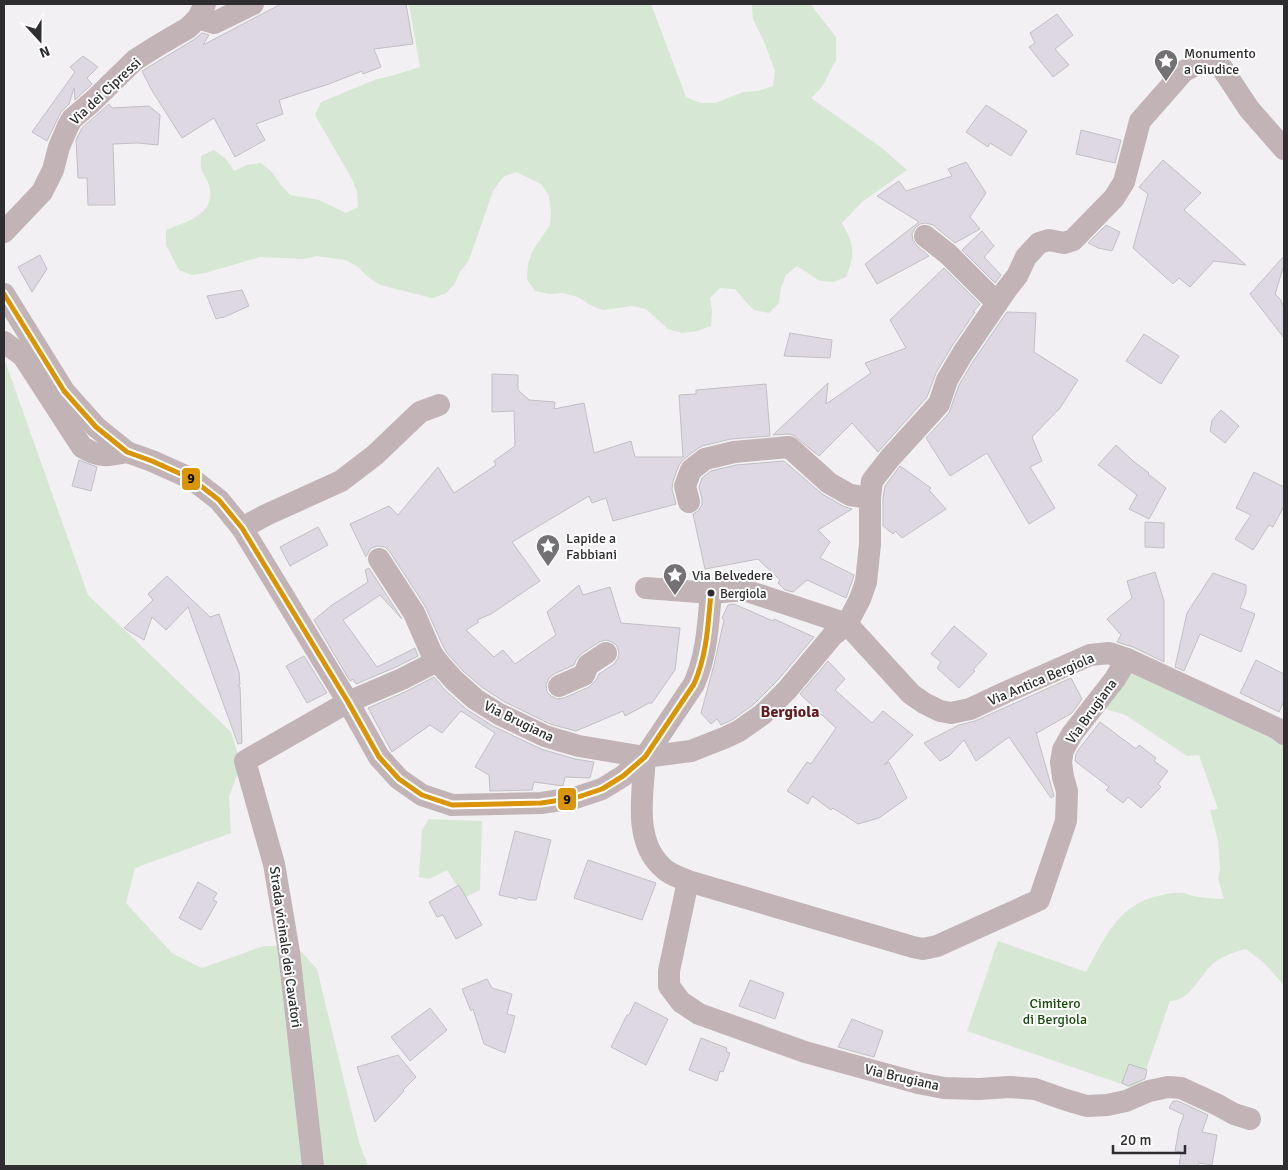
<svg xmlns="http://www.w3.org/2000/svg" width="1288" height="1170" viewBox="0 0 1288 1170" font-family="Signika,sans-serif">
<rect width="100%" height="100%" fill="#f2f0f3"/>
<!-- green -->
<g fill="#d6e7d3">
<path d="M409,4h242l35,93 15,6h14l28,-11 15,-1 15,-5 2,-15 -10,-27 -12,-25 -1,-15h59l4,6 21,27v23l-14,27 -11,11 71,50 25,22 -45,32 -20,21c12,22 14,29 4,54l-13,5 -13,-1 -23,-15 -11,9 -5,13 -2,15 -10,10 -15,-3 -10,-10 -9,-11 -15,-1 -10,10 2,13 -1,15 -14,5 -15,2 -14,-4 -22,-20 -14,-3 -29,4 -13,-5 -12,-8 -15,-4 -14,1 -14,-3 -8,-12 1,-15 5,-14 17,-25 1,-14 -2,-15 -8,-12 -25,-12 -13,5 -10,14 -24,69 -9,12 -6,13 -9,9 -13,4 -52,-13 -12,-8 -10,-10 -12,-7 -15,-2 -14,-2 -13,3 -44,-2 -55,16 -13,2 -13,-5 -13,-25v-15c22,-9 51,-16 43,-45 -1,-5 -5,-9 -7,-14 -2,-4 -1,-11 -1,-15l13,-6 12,9 8,12 13,-6 14,-2 11,9 8,12 10,11 29,5 27,13 12,-6 -1,-15 -5,-13 -37,-64 6,-13 56,-23 14,-3 29,-9z"/>
<polygon points="4,358 88,595 231,732 241,764 229,797 231,833 135,868 126,903 172,953 202,968 264,946 296,946 317,969 359,1142 368,1166 4,1166"/>
<path d="M1132,668l152,72v245l-21,-23 -17,-13c-10,2 -25,8 -32,14 -15,12 -23,38 -44,38l-31,89 -172,-59 31,-90 88,31c20,-36 32,-68 76,-77 6,-1 13,-3 20,-2 3,0 7,2 11,3 10,2 20,3 31,3l-6,-21 2,-9 -2,-29 -8,-30 8,-1 -19,-54 -12,1 -60,-40c-8,-4 -16,-4 -23,-8z"/>
<polygon points="429,819 482,821 480,890 466,897 460,885 457,886 447,870 429,879 419,877 422,830"/>
</g>
<!-- building -->
<g fill="#ded8e3" stroke="#c0c0c2" fill-rule="evenodd">
<polygon points="281,4 406,4 413,44 374,49 381,67 363,74 362,71 329,84 279,100 283,114 256,124 265,140 235,157 214,118 182,138 151,89 142,71 195,39 202,33 209,35 203,45"/>
<polygon points="1057,14 1073,35 1055,49 1069,65 1053,77 1029,47 1035,43 1030,33"/>
<polygon points="83,56 98,67 87,78 92,84 75,100 74,88 69,104 61,112 47,141 32,132 75,72 70,67"/>
<polygon points="109,104 112,108 149,106 160,115 158,145 137,143 113,144 115,205 88,205 87,178 78,178 76,140 82,128"/>
<polygon points="986,105 1027,131 1011,156 990,143 988,147 966,132"/>
<polygon points="1081,130 1121,140 1115,163 1076,154"/>
<polygon points="1163,160 1201,193 1184,210 1246,265 1214,261 1190,287 1179,278 1173,284 1133,248 1148,194 1139,187"/>
<polygon points="966,162 986,193 970,217 980,229 955,243 933,225 926,223 920,224 915,228 912,234 913,240 917,246 929,256 877,284 865,264 919,222 877,196 899,181 906,191 952,176 948,169"/>
<polygon points="1106,225 1120,232 1112,251 1098,248 1088,243"/>
<polygon points="982,231 994,246 984,257 1001,275 995,283 962,250"/>
<polygon points="40,255 47,269 32,292 18,267"/>
<polygon points="1284,256 1284,265 1275,294 1280,299 1284,307 1284,338 1250,294"/>
<polygon points="944,268 980,304 973,312 975,312 952,346 936,373 927,397 878,452 852,423 819,456 793,435 788,434 773,435 828,383 826,404 871,373 865,363 906,348 890,320"/>
<polygon points="242,290 249,306 222,318 222,317 216,319 207,296"/>
<polygon points="1007,312 1036,313 1034,352 1078,380 1060,408 1032,437 1042,461 1030,467 1055,508 1029,524 987,453 950,476 926,438 949,413 959,385 974,360"/>
<polygon points="790,333 832,340 830,358 784,356"/>
<polygon points="1144,334 1179,356 1161,384 1126,361"/>
<path d="M492,374l26,1v15l11,10 26,2 -1,7 30,-6 10,50 37,-12 4,16h48l-4,-62 17,-1v-4l70,-6 4,52 -39,3 -29,7 -5,3 -14,11 -4,5 -6,16 -1,8 4,15 -63,17 -7,-23 -14,5 -3,-7 -77,46 28,39 -49,33 -14,6 2,2 -13,8 28,27 9,-7 12,14 41,-29 -9,-23 32,-27 4,10 27,-8 11,36 59,5 -5,42 -23,33h-3l-24,13 -2,-5 -47,20 -26,-7 -45,-22 -22,-14 -20,-17 -16,-18 -4,-7 -18,-40 -35,-54 -5,-5 -7,-1 -7,2 -3,5 -2,4 -16,-33 39,-18 9,9 40,-48 16,26 42,-28 -2,-4 21,-15 -1,-35 -22,1zM606,640l6,2 5,4 2,7 -1,5 -4,6 -15,10 -3,6 -7,7 -25,11 -7,1 -6,-3 -4,-4 -1,-7 3,-7 5,-4 20,-9 2,-5 5,-6 18,-12z"/>
<polygon points="1221,410 1239,426 1225,443 1210,431 1212,420"/>
<polygon points="1116,445 1133,461 1149,473 1148,474 1166,488 1149,519 1129,509 1137,495 1098,465"/>
<polygon points="79,460 97,467 91,491 72,486"/>
<polygon points="784,461 822,494 843,506 852,509 818,530 830,542 820,558 854,575 853,579 846,598 807,580 793,592 785,590 778,583 780,580 758,559 705,569 693,514 698,511 702,505 702,499 699,487 702,478 711,471 736,465"/>
<polygon points="900,466 931,488 929,490 946,509 902,538 895,531 893,534 883,526 883,499 885,486"/>
<polygon points="1254,472 1284,487 1284,506 1273,527 1269,525 1253,550 1235,539 1251,515 1236,508"/>
<polygon points="1145,522 1164,523 1164,548 1145,547"/>
<polygon points="318,527 328,545 290,566 280,547"/>
<polygon points="369,568 402,619 380,595 343,620 377,667 415,648 418,656 396,667 356,684 353,679 350,681 314,620 332,605 368,582 365,570"/>
<polygon points="1155,572 1164,601 1164,662 1133,647 1117,642 1121,635 1107,619 1132,598 1127,581"/>
<polygon points="1213,573 1246,585 1246,593 1240,608 1255,614 1241,652 1200,634 1184,671 1175,667 1187,613"/>
<polygon points="167,576 210,617 219,614 239,672 240,685 238,685 239,687 240,687 242,743 238,744 188,607 166,630 152,617 144,640 124,628 153,600 148,594"/>
<polygon points="734,604 773,621 774,619 814,637 777,681 754,704 732,720 721,725 717,719 711,724 701,713 714,665 724,620 722,618 728,605"/>
<polygon points="954,626 987,654 973,670 975,671 959,688 937,668 941,662 931,654"/>
<polygon points="304,656 327,693 307,703 286,666"/>
<polygon points="1256,660 1284,674 1284,701 1279,712 1240,693"/>
<polygon points="828,661 845,679 835,690 872,723 883,711 913,735 884,765 889,762 907,798 879,818 858,824 833,808 831,810 812,796 808,804 787,791 807,762 811,764 836,728 800,694"/>
<polygon points="434,677 445,690 466,709 493,726 541,749 575,759 594,762 590,778 565,777 563,786 534,782 532,790 490,791 489,775 475,767 495,733 461,711 442,733 430,725 392,752 368,708 407,691"/>
<polygon points="1071,678 1082,699 1072,713 1037,733 1036,732 1054,796 1051,798 1009,737 976,761 964,740 949,756 940,761 924,743 959,725 975,721"/>
<polygon points="1100,722 1136,749 1139,745 1156,758 1154,761 1168,771 1158,784 1161,787 1141,808 1128,797 1123,803 1106,790 1109,787 1075,761 1076,754 1079,749"/>
<polygon points="515,831 551,840 536,900 528,900 518,897 517,899 499,895"/>
<polygon points="588,860 656,883 642,920 574,898"/>
<polygon points="198,882 217,893 213,900 217,902 201,930 179,918"/>
<polygon points="459,885 482,925 456,939 443,915 437,917 429,902"/>
<polygon points="487,979 492,988 512,994 507,1014 515,1016 505,1053 484,1044 473,1009 471,1011 462,989"/>
<polygon points="750,980 784,993 775,1019 739,1006"/>
<polygon points="635,1002 668,1019 646,1065 611,1047 627,1015 629,1015"/>
<polygon points="430,1008 447,1030 410,1061 391,1037"/>
<polygon points="852,1019 883,1031 874,1057 838,1047"/>
<polygon points="701,1038 727,1048 726,1051 730,1053 723,1072 720,1071 717,1081 689,1070"/>
<polygon points="398,1055 416,1077 403,1090 404,1091 375,1122 357,1067"/>
<polygon points="1129,1064 1147,1070 1145,1079 1128,1086 1122,1083"/>
<polygon points="1173,1101 1178,1101 1208,1115 1202,1132 1217,1135 1212,1165 1199,1163 1198,1166 1179,1166 1181,1152 1175,1151 1179,1128 1184,1115 1169,1108"/>
</g>
<g fill="none" stroke-linecap="round" stroke-linejoin="round">
<!-- minor -->
<g stroke="#c1b3b6" stroke-width="22">
<polyline points="198,18 214,23 253,4"/>
<polyline points="4,232 42,192 53,170 59,147 68,126 72,119 92,102 135,60 157,46 188,28 198,18 205,4"/>
<polyline points="925,236 948,254 997,303"/>
<path d="M4,294l60,97 32,36 31,25 25,9 40,18 27,21 23,28 106,174 31,55 20,22 23,16 30,10 89,-2 34,-5 27,-9 21,-13 22,-19 49,-73c13,-29 14,-60 17,-91"/>
<path d="M4,342l19,14 59,91c18,11 26,9 45,5"/>
<polyline points="689,502 685,486 691,470 705,459 734,452 789,447 829,483 850,495 870,498"/>
<polyline points="242,528 266,515 341,481 375,455 420,412 439,405"/>
<polyline points="379,559 414,613 431,652 437,661 454,680 475,699 499,714 545,736 558,740 579,746 645,757 691,751 724,738 739,731 763,714 787,690 833,635 847,624 860,599 866,582 870,544 870,498 872,481 890,458 939,404 947,380 963,353 1006,290 1017,276 1026,257 1039,243 1049,240 1064,243 1073,240 1114,198 1124,182 1140,121 1184,71 1202,62 1213,62 1222,68 1249,109 1284,149"/>
<polyline points="646,588 711,593 744,590 847,624 911,694 924,703 940,711 951,713 970,709 1004,693 1090,655 1109,653 1127,659 1278,729 1284,734"/>
<polyline points="559,686 584,675 588,665 606,653"/>
<path d="M645,757c-2,35 -12,82 16,109 7,8 18,11 27,15l225,66 10,2 14,-3 102,-46 27,-79 1,-30 -4,-14 -2,-15 2,-12 9,-16 43,-55 12,-20"/>
<polyline points="688,881 669,971 669,986 681,1002 699,1014 805,1052 918,1083 944,1088 979,1089 1010,1087 1035,1089 1066,1100 1087,1106 1107,1105 1126,1101 1149,1091 1168,1087 1181,1088 1218,1105 1234,1114 1250,1119"/>
<polyline points="313,1166 289,952 274,864 245,761 348,702 402,679 437,661"/>
</g>
<!-- bus-1 casing -->
<g stroke="#fff" stroke-width="9">
<path id="bus-1" d="M4,294l60,97 32,36 31,25 25,9 40,18 27,21 23,28 106,174 31,55 20,22 23,16 30,10 89,-2 34,-5 27,-9 21,-13 22,-19 49,-73c13,-29 14,-60 17,-91"/>
</g>
<!-- bus-1 -->
<use href="#bus-1" stroke="#d99407" stroke-width="5"/>
</g>
<!-- icons -->
<defs>
<g id="sight-pin" transform="scale(1.25)"><path d="M0 17L-7.5 6A9.5 9.5 0 1 1 7.5 6Z" fill="#737174" stroke="#fff"/><path d="M0-6L1.8-2.2L6-1.7L2.9 1.2L3.7 5.4L0 3.3L-3.7 5.4L-2.9 1.2L-6-1.7L-1.8-2.2Z" fill="#fff"/></g>
</defs>
<g fill-rule="evenodd">
<use href="#sight-pin" x="1166" y="61"/>
<use href="#sight-pin" x="548" y="546"/>
<use href="#sight-pin" x="675" y="575"/>
</g>
<!-- markers -->
<circle fill="#2e2d2f" stroke="#fff" stroke-width="2" cx="711" cy="593" r="4.5"/>
<g text-anchor="middle" stroke-width="4" stroke-linejoin="round" paint-order="stroke">
<!-- bus labels -->
<g font-size="13" fill="#2e2d2f" stroke="#fff" text-anchor="start">
<text x="720" y="598">Bergiola</text>
</g>
<!-- poi labels -->
<g font-size="14" fill="#2e2d2f" stroke="#fff" text-anchor="start">
<text x="1184" y="58">Monumento<tspan x="1184" dy="16">a Giudice</tspan></text>
<text x="566" y="543">Lapide a<tspan x="566" dy="16">Fabbiani</tspan></text>
<text x="692" y="580">Via Belvedere</text>
</g>
<!-- street labels -->
<g font-size="14" fill="#2e2d2f" stroke="#fff">
<text transform="translate(105 91) rotate(-43)" y="5">Via dei Cipressi</text>
<text transform="translate(1041 679) rotate(-23)" y="5">Via Antica Bergiola</text>
<text transform="translate(1091 711) rotate(-54)" y="5">Via Brugiana</text>
<text transform="translate(519 721) rotate(26)" y="5">Via Brugiana</text>
<text transform="translate(286 947) rotate(82)" y="5">Strada vicinale dei Cavatori</text>
<text transform="translate(902 1077) rotate(13)" y="5">Via Brugiana</text>
</g>
<!-- park labels -->
<g font-size="14" fill="#134c06" stroke="#fff">
<text x="1055" y="1008">Cimitero<tspan x="1055" dy="16">di Bergiola</tspan></text>
</g>
<!-- quarter labels -->
<g font-size="16" font-weight="bold" fill="#621d21" stroke="#fff">
<text x="790" y="717">Bergiola</text>
</g>
</g>
<g stroke="#fff" stroke-width="2">
<rect x="181" y="467" width="20" height="24" rx="5" fill="#d99407"/>
<rect x="557" y="787" width="20" height="24" rx="5" fill="#d99407"/>
</g>
<g font-size="14" text-anchor="middle" font-weight="bold" fill="#111">
<text x="191" y="483">9</text>
<text x="567" y="804">9</text>
</g>
<!-- border -->
<rect width="1288" height="1170" fill="none" stroke="#2e2d2f" stroke-width="10"/>
<!-- north arrow -->
<g transform="translate(40 40) rotate(159)" stroke="#ffffff" stroke-width="4" paint-order="stroke">
<path d="M0-4L9 19L0 12L-9 19Z" fill="#2e2d2f"/>
<text y="-8" font-size="14" font-weight="bold" text-anchor="middle" fill="#2e2d2f">N</text>
</g>
<!-- scale -->
<path d="M1113 1145v8h72v-8" fill="none" stroke="#2e2d2f" stroke-width="2.5"/>
<text x="1120" y="1145" font-size="15" fill="#2e2d2f" stroke="#ffffff" stroke-width="4" paint-order="stroke">20 m</text>
</svg>
